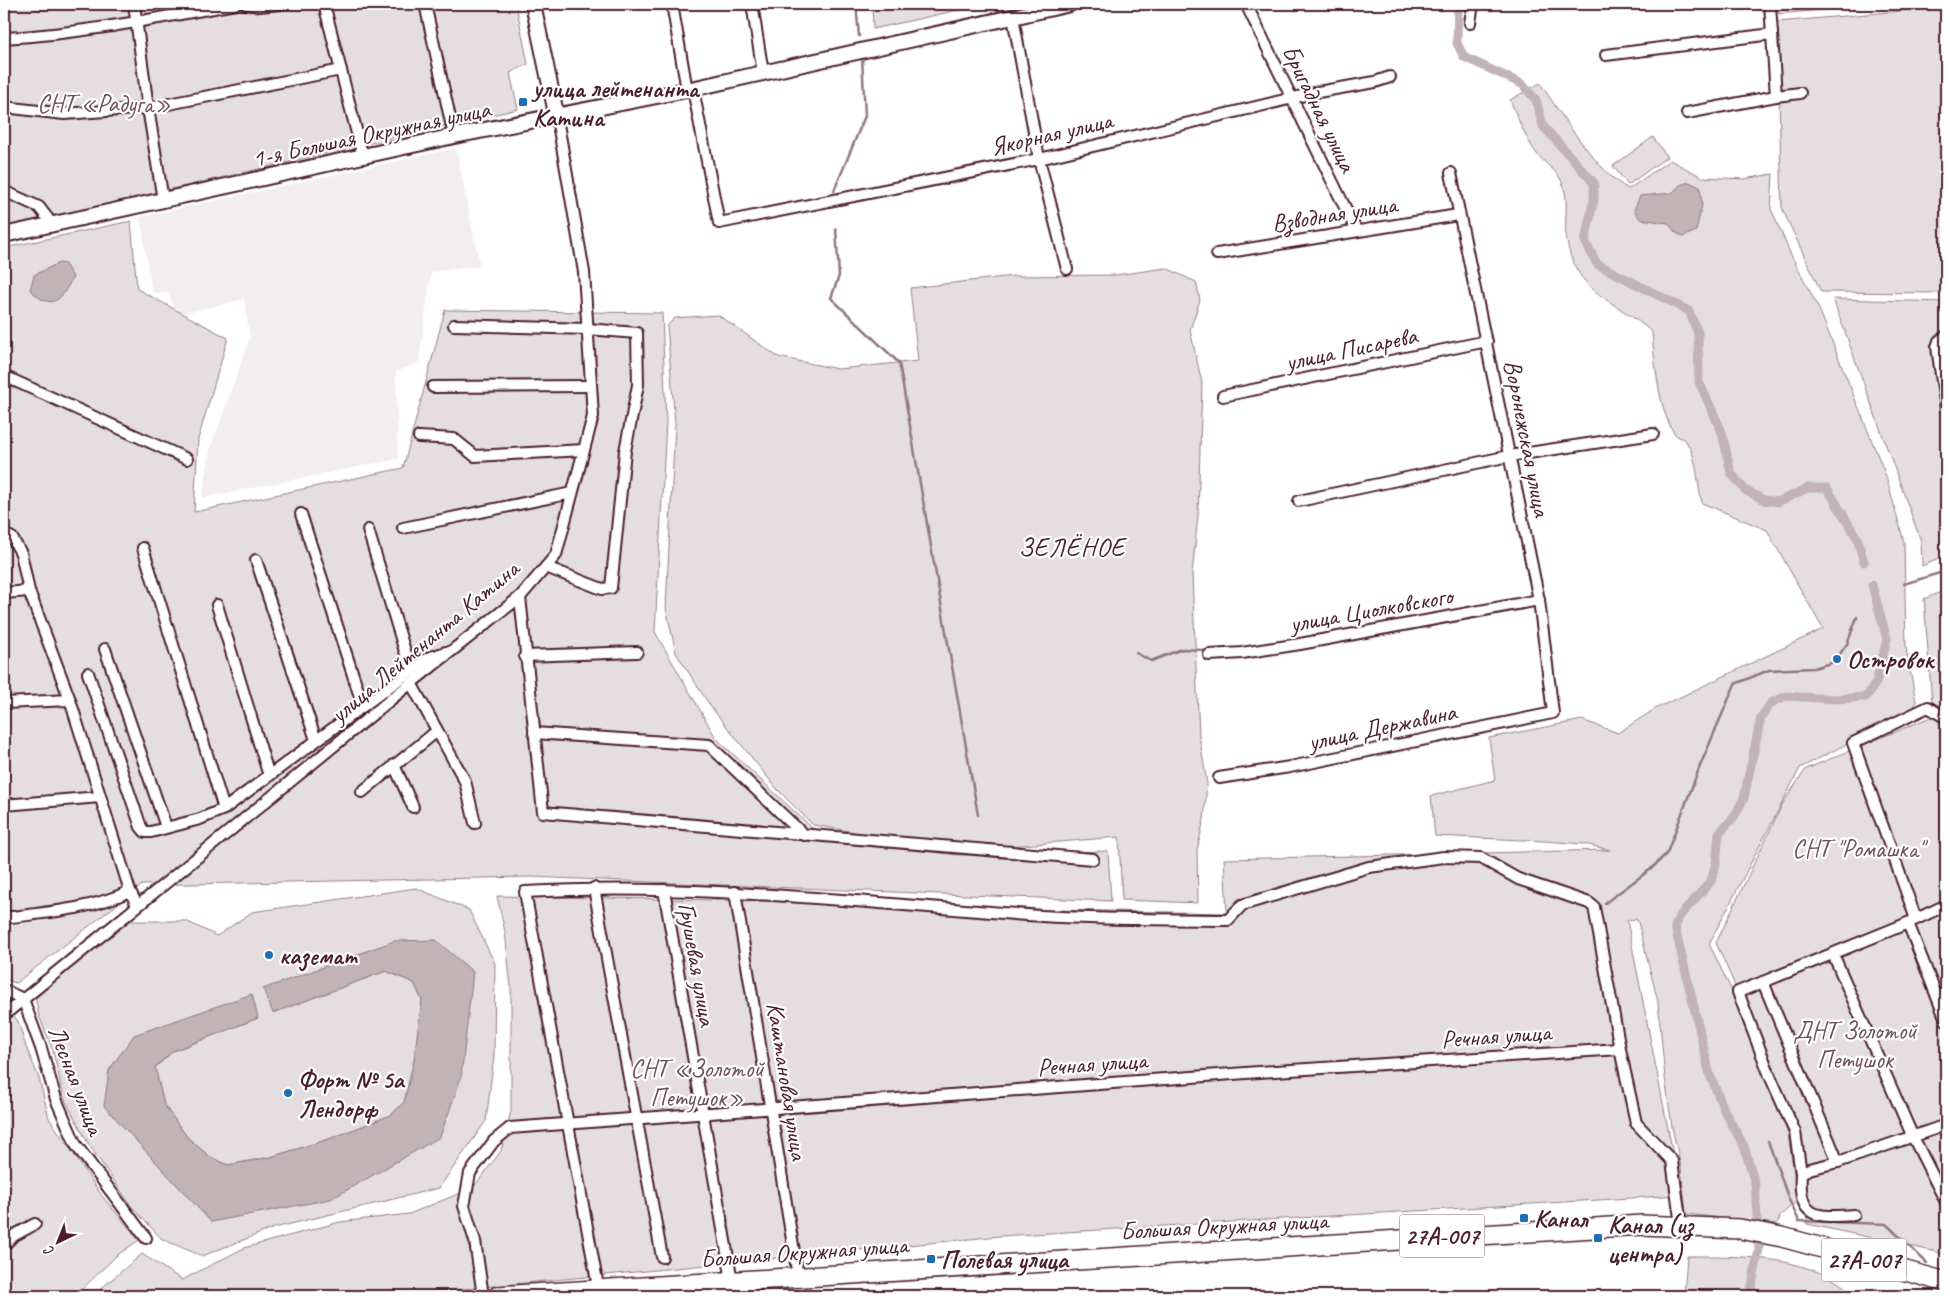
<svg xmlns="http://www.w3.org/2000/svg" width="1950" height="1300" viewBox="0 0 1950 1300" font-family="Caveat,sans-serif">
<rect width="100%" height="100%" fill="#fff"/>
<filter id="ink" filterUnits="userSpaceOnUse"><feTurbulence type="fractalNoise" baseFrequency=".02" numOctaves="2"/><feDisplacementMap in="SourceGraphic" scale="10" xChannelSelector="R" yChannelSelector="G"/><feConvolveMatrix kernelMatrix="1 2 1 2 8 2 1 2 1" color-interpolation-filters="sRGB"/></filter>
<g filter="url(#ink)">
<!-- built -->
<polygon fill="#f2eeef" points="456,148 480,266 431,272 419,362 396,372 398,459 202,498 210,450 250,338 244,299 177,315 169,294 152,292 140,217"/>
<!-- green -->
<g fill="#e5dee0" stroke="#987e86" fill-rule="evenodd">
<polygon points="4,4 516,4 528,64 510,73 518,109 4,228"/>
<polygon points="872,4 986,4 873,29"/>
<polygon points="1779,4 1886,4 1779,14"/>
<polygon points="1946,7 1946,293 1821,292 1782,208 1777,22"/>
<path d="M1540,83c18,27 61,94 89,106l41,-29 32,17 42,2 29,-5 -2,35 20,46 28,54 67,167 18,66 2,106 10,54 -3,8 -113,58 -91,176 25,51 54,139 10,66 -17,15 -4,9 -91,-10 -5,-47 -9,-40 -7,-49 -7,-76 -20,-80 -2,-3 -9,1 54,275 -681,41 -607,60h-301l50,-42 40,26 62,-32 96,-26 69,-8 64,-26 28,-37 10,-40v-124l-6,-55 -8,-36 376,7 66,5 288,5 -3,-54 386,-9 -26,-6 -40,-3 -109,-5 -4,-40 64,-16 -6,-42 93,-18 36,13 37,-24 168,-80 -56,-99 -65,-27c-5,-19 -4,-44 -15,-60 -2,-5 -9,-5 -12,-9 -16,-21 -21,-76 -23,-102 -38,-33 -78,-38 -86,-96 -2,-19 4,-38 -5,-56 -5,-10 -17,-17 -24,-26 -12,-16 -19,-36 -27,-54z"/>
<polygon points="1653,137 1667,157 1628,185 1613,166"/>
<polygon points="131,221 137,289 228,338 198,439 194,512 403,468 445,310 662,313 666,422 655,632 716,738 824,839 958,855 1108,851 1111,901 530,877 142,885 16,983 4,979 4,248"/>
<polygon points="1166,268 1196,282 1200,300 1190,330 1202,383 1198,515 1192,575 1199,735 1207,783 1204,819 1197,850 1198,903 1122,900 1119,837 1010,846 964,846 902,840 813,825 777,789 711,707 676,653 666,608 675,423 667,326 675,318 718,315 778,357 838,369 918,361 910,288 1013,276 1116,275"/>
<polygon points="1833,299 1946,302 1946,556 1922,566 1921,541"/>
<path d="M1946,590v664l-139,-30c-1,-55 -21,-107 -40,-158 -16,-41 -32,-82 -51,-123l67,-140 23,-34 127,-53 -9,-117z"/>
<path d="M416,888l53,22 26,54 -1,92 -8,65 -47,67 -165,40 -72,28 -40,-17 -30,-32 -43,-62 -25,-47 -11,-47 -14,-35 -5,-25 93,-70h59l31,15 35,-24zM436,940l4,197 -229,85 -77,-187 124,-17 -85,33 -18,17 9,37 24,33 21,18 19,9 43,-8 58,-18 62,-24 13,-12 10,-43 8,-60 -8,-17 -28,-12 -113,41 -9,-23z"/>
<polygon points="4,1005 18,1021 26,1047 39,1078 49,1118 102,1196 139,1240 116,1256 75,1296 4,1296"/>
<path d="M1687,1256c52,0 116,-1 159,32l-7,8h-155z"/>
</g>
<!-- water -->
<g fill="#c1b3b6" stroke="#91787e">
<polygon points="1689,182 1700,187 1702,205 1696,231 1683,237 1675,232 1668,223 1640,219 1634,210 1640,196 1672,193 1680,185"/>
<path d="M59,263l6,1 8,13c-12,23 -20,35 -43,13l4,-15z"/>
<polygon points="436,940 473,972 461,1078 440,1137 331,1199 211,1222 104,1106 109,1070 134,1035 252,994 258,1018 173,1051 155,1067 164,1105 188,1138 209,1156 228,1165 271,1157 329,1139 391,1115 404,1102 414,1060 422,1000 414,983 386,971 273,1013 263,989 394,941"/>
</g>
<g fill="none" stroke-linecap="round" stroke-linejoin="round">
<!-- stream -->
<g stroke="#91787e" stroke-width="2.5">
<polyline points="856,4 859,36"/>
<polyline points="834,191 865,116 862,56"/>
<polyline points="836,229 839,276 831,298 899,363 978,815"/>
<polyline points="1904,584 1946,571"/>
<polyline points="1218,650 1225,649"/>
<polyline points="1136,653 1151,661 1182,649 1202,650"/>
<polyline points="1605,903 1651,869 1667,853 1700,766 1735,684 1769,670 1814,668 1834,662 1847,644 1857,617"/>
<polyline points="1768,1141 1789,1200 1799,1221 1886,1224 1927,1263"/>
</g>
<!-- canal -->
<g stroke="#c1b3b6" stroke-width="9">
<polyline points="1458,4 1457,43 1464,57 1522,84 1536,100 1543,126 1594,183 1594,199 1585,241 1597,264 1689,311 1698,333 1699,382 1722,432 1731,473 1745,490 1764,500 1778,502 1808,488 1827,488 1857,538 1864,562"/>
<polyline points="1750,1296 1759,1249 1755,1184 1744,1146 1725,1112 1710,1075 1675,927 1679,917 1711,881 1716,863 1719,833 1734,817 1744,798 1761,717 1771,703 1786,696 1835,699 1866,697 1876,683 1887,639 1872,585"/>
</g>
<!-- street casing -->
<g stroke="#4a1f2b" stroke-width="14">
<g id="street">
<polyline points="134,4 148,108 163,200"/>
<polyline points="246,4 259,6 280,4"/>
<polyline points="324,4 363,157"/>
<polyline points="425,4 454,136"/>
<polyline points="672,4 687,90"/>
<polyline points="752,4 763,73"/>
<polyline points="1246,4 1356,230"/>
<polyline points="1770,4 1776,96 1800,93"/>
<polyline points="1013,17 1039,159 1067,269"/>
<polyline points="1470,23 1473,4"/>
<path d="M4,38c77,-4 154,-20 231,-34"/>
<polyline points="1606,55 1772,34"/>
<polyline points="693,89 719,223 1039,159 1318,92 1375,82 1390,77"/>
<polyline points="4,107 64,114 148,108 341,70"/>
<polyline points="1687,113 1776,96"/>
<polyline points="4,191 39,207 52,224"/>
<polyline points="1217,254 1458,215"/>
<polyline points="454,325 587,329 637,333 638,385 625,451 611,588 602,589 546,567"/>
<polyline points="1946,336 1939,341 1937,347 1946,409"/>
<polyline points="4,376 187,459"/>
<polyline points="433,387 591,386"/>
<polyline points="1223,396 1487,341"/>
<polyline points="419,437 454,439 475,456 584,450"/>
<polyline points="1299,501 1509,456 1653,434"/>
<polyline points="301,514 363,706"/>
<polyline points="403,528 572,493"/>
<polyline points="368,530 411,671"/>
<polyline points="4,534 12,538 21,553 29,591 70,700 130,891"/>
<polyline points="143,548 224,809"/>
<polyline points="256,560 316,740"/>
<polyline points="4,593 29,591"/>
<polyline points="520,597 543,812 1093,859"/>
<polyline points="217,605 269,776"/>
<polyline points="105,649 166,827"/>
<polyline points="1209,655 1242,653 1300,644 1539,600"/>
<polyline points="525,656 637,652"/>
<polyline points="88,673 141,827 145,832 151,832 200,819 224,809 428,658 446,652"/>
<polyline points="411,683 465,781 475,823"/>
<polyline points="4,703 70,700"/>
<polyline points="534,733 709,745 804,835"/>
<polyline points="394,765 413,807"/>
<polyline points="1219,778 1290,767 1553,713 1539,600 1451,173"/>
<polyline points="362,792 437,731"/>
<polyline points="4,805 100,797"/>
<polyline points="594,888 662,1257"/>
<polyline points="664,890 732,1281"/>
<polyline points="735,892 798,1276"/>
<polyline points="1946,905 1908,923 1763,982 1838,1162 1946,1125"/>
<path d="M4,918c43,-6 86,-8 126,-27l7,14"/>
<polyline points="1916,919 1853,743 1928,707 1946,718"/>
<polyline points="1908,923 1946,1020"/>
<polyline points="1833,954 1912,1135 1946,1202"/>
<polyline points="1763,982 1738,992 1770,1076 1795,1132 1801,1173"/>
<polyline points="4,990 23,999 41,1048 56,1099 76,1145 146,1238"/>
<polyline points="4,1015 411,683 520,597 556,555 593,416 584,272 557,118"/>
<path d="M1838,1162l-29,7 -8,4c-3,45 14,45 53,42"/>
<polyline points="4,1245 13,1236 35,1224"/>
<path d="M597,1281l-72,-389c173,-10 345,12 517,24 62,4 124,3 186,4l14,-15 127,-38 75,-10 37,1 37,21 71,24 5,4 26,142 16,74 36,38 9,64"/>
<polyline points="483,1296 475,1241 464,1206 470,1173 494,1141 510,1128 1259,1072 1620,1049"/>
</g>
</g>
<!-- secondary casing -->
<g stroke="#4a1f2b" stroke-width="18">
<g id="secondary">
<polyline points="533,4 557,118"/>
<polyline points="4,235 454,136 687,90 1070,4"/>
</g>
</g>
<!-- highway casing -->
<g stroke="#4a1f2b" stroke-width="22">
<polyline id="highway" points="498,1296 1642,1225 1740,1229 1782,1237 1946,1282"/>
</g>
<!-- street -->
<use href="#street" stroke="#fff" stroke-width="10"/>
<!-- secondary -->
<use href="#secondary" stroke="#fff" stroke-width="14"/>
<!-- highway -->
<use href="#highway" stroke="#fff" stroke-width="19"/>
</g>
</g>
<!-- markers -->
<g fill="#1f6fb2" stroke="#fff" stroke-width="2">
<rect x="518" y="97" width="10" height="10" rx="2.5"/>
<circle cx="1837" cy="659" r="5"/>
<circle cx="269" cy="955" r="5"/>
<circle cx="288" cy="1093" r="5"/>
<rect x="1519" y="1213" width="10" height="10" rx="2.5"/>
<rect x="1593" y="1233" width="10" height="10" rx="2.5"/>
<rect x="926" y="1254" width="10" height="10" rx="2.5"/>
</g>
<g text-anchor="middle" stroke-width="4.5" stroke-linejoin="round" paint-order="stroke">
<!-- shield labels -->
<g fill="#fff" stroke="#80626b" stroke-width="1">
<rect x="1399.5" y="1214.5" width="85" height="43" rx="4"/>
<rect x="1821.5" y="1238.5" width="85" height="43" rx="4"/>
</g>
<g font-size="24" font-weight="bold" fill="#4a1f2b">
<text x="1442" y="1244">27А-007</text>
<text x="1864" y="1268">27А-007</text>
</g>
<!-- poi labels -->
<g font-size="25" font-weight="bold" fill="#4a1f2b" stroke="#fff" text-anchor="start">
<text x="533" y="97">улица лейтенанта<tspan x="533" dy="29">Катина</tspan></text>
<text x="1847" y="668">Островок</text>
<text x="279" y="964">каземат</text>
<text x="298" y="1088">Форт № 5а<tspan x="298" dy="29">Лендорф</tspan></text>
<text x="1534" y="1227">Канал</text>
<text x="1608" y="1233">Канал (из<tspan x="1608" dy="29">центра)</tspan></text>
<text x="941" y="1268">Полевая улица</text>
</g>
<!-- park labels -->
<g font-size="25" fill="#714f58" stroke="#fff">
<text x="104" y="112">СНТ «Радуга»</text>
<text x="1858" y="857">СНТ "Ромашка"</text>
<text x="1855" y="1039">ДНТ Золотой<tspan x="1855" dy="29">Петушок</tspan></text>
<text x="697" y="1077">СНТ «Золотой<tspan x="697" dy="29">Петушок»</tspan></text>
</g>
<!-- street labels -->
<g font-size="25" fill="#4a1f2b" stroke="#fff">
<text transform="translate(1320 108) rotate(64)" y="9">Бригадная улица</text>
<text transform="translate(371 133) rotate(-12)" y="9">1-я Большая Окружная улица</text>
<text transform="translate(1051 133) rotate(-13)" y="9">Якорная улица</text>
<text transform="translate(1334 213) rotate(-9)" y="9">Взводная улица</text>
<text transform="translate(1351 348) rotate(-12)" y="9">улица Писарева</text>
<text transform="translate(1528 438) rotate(79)" y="9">Воронежская улица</text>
<text transform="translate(1371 609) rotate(-10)" y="9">улица Циолковского</text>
<text transform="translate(424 641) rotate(-40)" y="9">улица Лейтенанта Катина</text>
<text transform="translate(1382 726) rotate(-12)" y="9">улица Державина</text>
<text transform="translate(698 964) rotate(80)" y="9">Грушевая улица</text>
<text transform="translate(1496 1035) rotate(-4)" y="9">Речная улица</text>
<text transform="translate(1092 1063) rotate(-4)" y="9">Речная улица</text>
<text transform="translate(77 1080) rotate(69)" y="9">Лесная улица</text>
<text transform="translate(788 1081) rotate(81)" y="9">Каштановая улица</text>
<text transform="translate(1224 1225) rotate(-3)" y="9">Большая Окружная улица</text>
<text transform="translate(804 1251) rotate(-4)" y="9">Большая Окружная улица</text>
</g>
<!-- neighbourhood labels -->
<g font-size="26" letter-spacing="1" fill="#4a1f2b" stroke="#fff">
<text x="1072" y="556">ЗЕЛЁНОЕ</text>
</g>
</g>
<!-- margin -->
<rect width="1950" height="1300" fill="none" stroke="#fff" stroke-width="20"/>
<rect x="10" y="10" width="1930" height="1280" fill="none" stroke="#4a1f2b" stroke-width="2" filter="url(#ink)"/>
<!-- north arrow -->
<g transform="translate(58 1242) rotate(223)" stroke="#ffffff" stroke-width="4" paint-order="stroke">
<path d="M0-4L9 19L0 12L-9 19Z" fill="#4a1f2b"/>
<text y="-8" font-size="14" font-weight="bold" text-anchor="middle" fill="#4a1f2b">С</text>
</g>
</svg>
